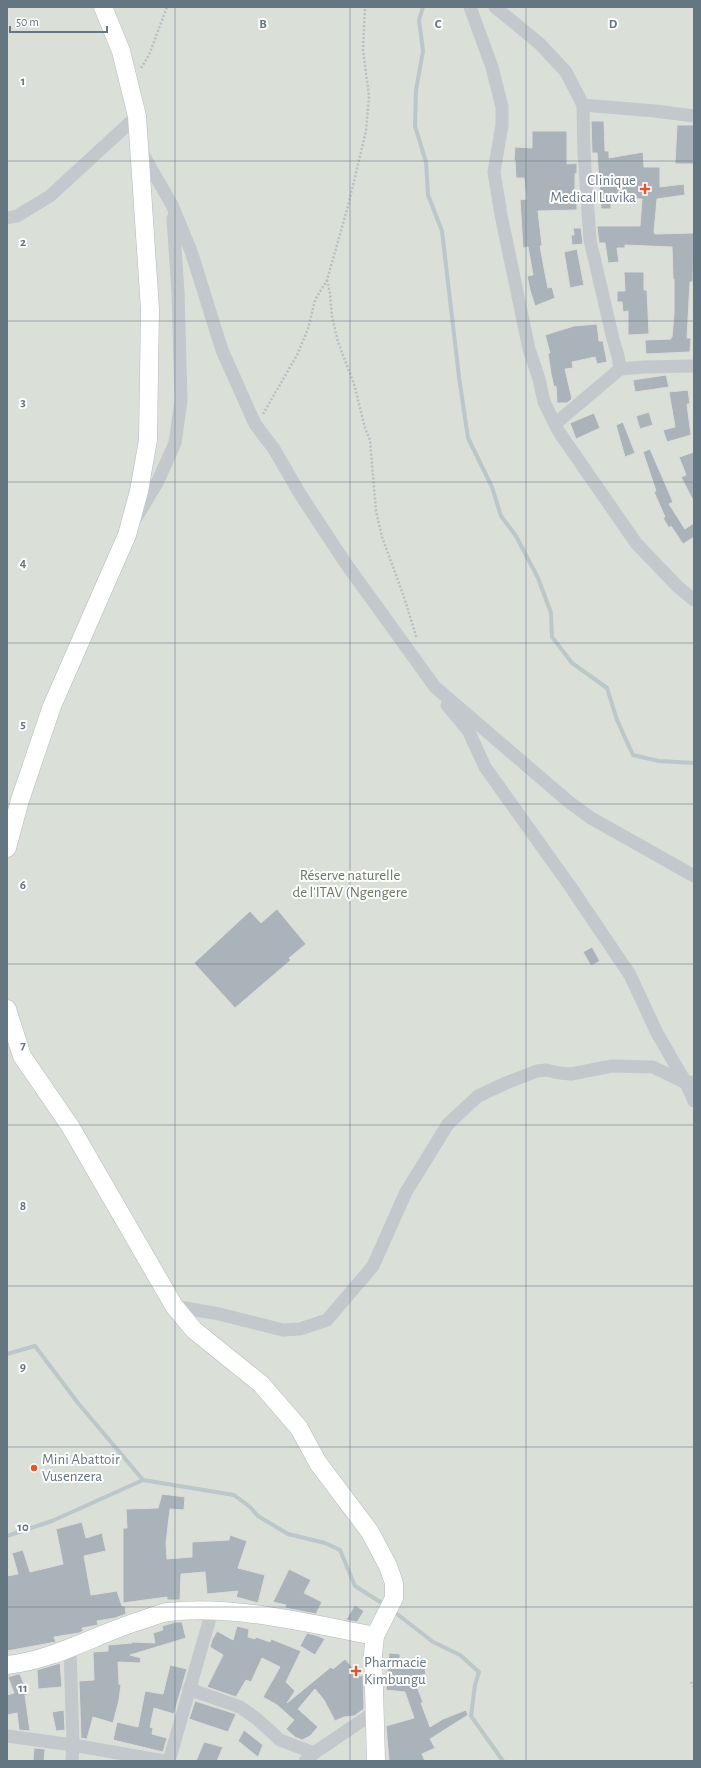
<svg xmlns="http://www.w3.org/2000/svg" width="701" height="1768" viewBox="0 0 701 1768" font-family="'Alegreya Sans',sans-serif">
<rect width="100%" height="100%" fill="#fafaf8"/>
<!-- green -->
<rect fill="#dadfd7" x="7" y="7" width="687" height="1754"/>
<g fill="none" stroke-linecap="round" stroke-linejoin="round">
<!-- stream -->
<g stroke="#bbc7cb" stroke-width="4">
<polyline points="423,7 419,20 423,51 416,90 415,126 426,162 428,195 442,231 459,377 468,438 492,487 501,516 516,536 538,578 551,613 552,637 572,663 607,688 617,720 633,755 659,761 694,763"/>
<polyline points="7,1354 35,1346 78,1403 143,1480"/>
<polyline points="7,1536 52,1521 143,1480 234,1495 250,1507 258,1516 288,1534 325,1543 340,1550 355,1586 385,1605"/>
<polyline points="392,1610 433,1642 460,1655 479,1672 475,1685 471,1716 503,1761"/>
</g>
</g>
<!-- building -->
<g fill="#aab3b9" stroke="#dcdcda">
<polygon points="591,121 604,121 605,151 609,151 609,158 643,152 644,167 660,167 660,187 684,184 685,195 657,199 654,232 655,234 694,233 693,282 690,282 687,338 691,338 690,352 646,354 645,340 671,339 671,337 672,337 674,314 674,279 673,279 672,247 625,245 625,248 617,248 619,262 608,263 605,243 599,243 597,226 640,226 642,199 620,198 620,202 611,203 611,209 601,209 597,153 592,153"/>
<polygon points="677,125 694,125 694,164 675,164"/>
<polygon points="532,131 567,131 567,164 577,163 577,173 575,174 575,197 577,197 577,210 538,211 542,246 540,246 545,273 548,288 552,287 555,298 535,306 530,290 527,276 533,275 528,247 523,248 520,200 526,199 524,178 516,178 515,160 514,160 515,147 532,148"/>
<polygon points="573,228 581,228 583,244 572,245 571,235 574,235"/>
<polygon points="577,249 584,285 570,288 564,252"/>
<polygon points="624,272 644,272 644,290 647,290 649,334 628,335 628,311 623,312 622,302 617,302 617,291 625,291"/>
<polygon points="597,324 599,341 603,341 607,362 597,364 595,357 572,362 573,368 565,369 572,399 567,403 557,403 556,386 554,387 551,374 548,353 550,353 545,335 574,326"/>
<polygon points="666,375 669,387 635,392 633,380"/>
<polygon points="688,390 690,404 687,404 691,435 667,442 663,430 675,427 669,392"/>
<polygon points="649,412 653,425 640,429 636,416"/>
<polygon points="594,413 600,428 576,439 570,423"/>
<polygon points="623,422 635,453 625,457 616,425"/>
<polygon points="650,449 673,502 669,504 685,529 694,523 694,537 683,544 671,526 669,528 663,518 665,517 654,492 656,491 643,452"/>
<polygon points="694,452 694,502 681,477 686,475 679,457"/>
<polygon points="277,909 306,944 289,958 291,960 235,1008 194,963 250,911 261,923"/>
<polygon points="592,947 600,961 591,966 583,952"/>
<polygon points="162,1494 185,1497 184,1510 170,1509 166,1543 167,1559 192,1557 192,1542 229,1540 230,1535 247,1541 238,1568 265,1575 258,1603 236,1597 238,1591 207,1594 205,1572 181,1574 180,1600 167,1600 167,1597 123,1603 123,1528 127,1528 126,1509 158,1508"/>
<polygon points="82,1522 86,1538 102,1533 106,1551 84,1556 91,1595 117,1591 122,1606 125,1606 126,1614 115,1618 97,1621 98,1625 82,1628 83,1631 79,1633 54,1637 56,1642 7,1651 7,1576 18,1574 12,1553 23,1550 30,1572 63,1564 56,1529"/>
<polygon points="289,1569 311,1580 304,1593 322,1602 316,1614 285,1608 286,1605 273,1602"/>
<polygon points="355,1605 364,1611 357,1622 346,1620"/>
<polygon points="176,1622 182,1622 186,1638 130,1655 141,1658 140,1663 118,1662 119,1684 121,1685 119,1700 113,1723 93,1717 87,1739 81,1738 79,1681 94,1680 93,1652 108,1651 108,1645 132,1643 132,1642 155,1643 153,1633 163,1630 162,1626"/>
<polygon points="237,1626 249,1629 248,1637 255,1639 256,1637 270,1642 271,1639 301,1651 286,1682 295,1691 287,1703 331,1667 333,1669 345,1659 360,1676 363,1675 364,1709 354,1716 344,1717 335,1721 324,1700 315,1689 298,1709 318,1727 310,1736 302,1740 295,1737 286,1729 294,1720 277,1705 263,1697 280,1667 262,1658 251,1682 246,1680 236,1697 207,1687 223,1655 210,1647 212,1640 217,1631 233,1640"/>
<polygon points="307,1633 318,1636 325,1639 315,1655 300,1646"/>
<polygon points="389,1653 400,1654 400,1663 422,1657 426,1674 413,1677 423,1702 421,1703 430,1727 443,1719 466,1710 468,1715 430,1739 435,1748 422,1754 425,1761 389,1761 386,1726 414,1718 405,1692 386,1690"/>
<polygon points="60,1663 62,1687 38,1689 37,1670"/>
<polygon points="170,1665 187,1669 174,1714 154,1708 150,1727 153,1728 152,1734 167,1738 163,1752 113,1740 117,1722 138,1727 145,1691 163,1694"/>
<polygon points="18,1674 20,1674 28,1695 25,1695 30,1731 19,1730 17,1713 7,1715 7,1695 14,1693 8,1677"/>
<polygon points="195,1701 236,1714 228,1732 189,1719"/>
<polygon points="64,1710 65,1730 56,1731 52,1712"/>
<polygon points="244,1730 263,1745 258,1757 238,1741"/>
<polygon points="204,1742 223,1747 217,1761 196,1761"/>
<polygon points="34,1748 45,1749 44,1761 33,1761"/>
</g>
<g fill="none" stroke-linecap="round" stroke-linejoin="round">
<!-- secondary casing -->
<g stroke="#b3babf" stroke-width="19">
<g id="secondary">
<polyline points="7,848 20,800 52,706 127,535 139,491 148,440 150,309 137,116 121,51 103,7"/>
<polyline points="7,1009 22,1056 70,1126 174,1306 194,1330 261,1384 299,1428 318,1463 370,1532 388,1566 394,1583 394,1598 375,1636 373,1654 376,1761"/>
<path d="M7,1665c48,-5 89,-31 135,-45 8,-2 17,-7 26,-8 64,-8 143,12 207,24"/>
</g>
</g>
<!-- path -->
<g stroke="#bbbfc2" stroke-width="2.5" stroke-dasharray="2 2" stroke-linecap="butt">
<polyline points="141,68 149,55 167,7"/>
<polyline points="327,280 330,294 332,316 338,342 354,384 365,428 370,440 376,511 382,537 404,597 417,639"/>
<polyline points="263,414 297,355 308,329 315,300 327,280 348,206 366,131 369,96 363,50 365,7"/>
<polyline points="691,1682 694,1687"/>
</g>
<!-- street -->
<g stroke="#c3c8cc" stroke-width="13">
<polyline points="470,7 492,67 502,107 502,125 494,172 501,215 529,349 539,379 544,402 559,432 636,543 677,586 694,600"/>
<polyline points="495,7 540,44 566,72 583,105 584,153 590,240 613,339 618,356 620,369 644,367 694,366"/>
<polyline points="583,105 655,111 694,116"/>
<polyline points="141,151 172,205 191,251 222,350 255,424 274,449 300,494 344,561 435,687 569,802 591,818 694,876"/>
<polyline points="7,218 17,216 50,196 137,116"/>
<polyline points="555,424 620,369"/>
<polyline points="136,518 157,483 175,443 181,400 178,292 173,218"/>
<polyline points="447,705 469,732 485,767 570,886 630,975 657,1033 686,1083 694,1101"/>
<polyline points="174,1306 219,1314 283,1330 300,1329 327,1320 373,1266 406,1192 448,1124 478,1096 506,1083 537,1071 546,1070 559,1073 571,1074 612,1066 653,1067 686,1083 694,1082"/>
<polyline points="70,1650 73,1745 72,1761"/>
<polyline points="189,1689 240,1707 257,1719 280,1740 314,1753"/>
<polyline points="7,1736 73,1745 164,1761"/>
<polyline points="169,1761 212,1611"/>
<polyline points="305,1761 314,1753 376,1711"/>
</g>
<!-- secondary -->
<use href="#secondary" stroke="#fff" stroke-width="18"/>
</g>
<!-- grid -->
<path fill="none" stroke="#657683" stroke-width="1" stroke-opacity="0.55" d="M175,7v1754M350,7v1754M526,7v1754M7,161h687M7,321h687M7,482h687M7,643h687M7,804h687M7,964h687M7,1125h687M7,1286h687M7,1447h687M7,1607h687"/>
<!-- markers -->
<g fill="#e4572e" stroke="#fff" stroke-width="1.5">
<path d="M643 183h4v4h4v4h-4v4h-4v-4h-4v-4h4z"/>
<circle cx="34" cy="1468" r="4"/>
<path d="M354 1665h4v4h4v4h-4v4h-4v-4h-4v-4h4z"/>
</g>
<g text-anchor="middle" stroke-width="4" stroke-linejoin="round" paint-order="stroke">
<!-- poi labels -->
<g font-size="15" fill="#657683" stroke="#fff" text-anchor="start">
<text x="636" y="185" text-anchor="end">Clinique<tspan x="636" dy="17">Medical Luvika</tspan></text>
<text x="42" y="1464">Mini Abattoir<tspan x="42" dy="17">Vusenzera</tspan></text>
<text x="364" y="1667">Pharmacie<tspan x="364" dy="17">Kimbungu</tspan></text>
</g>
<!-- park labels -->
<g font-size="15" fill="#687a64" stroke="#fff">
<text x="350" y="880">Réserve naturelle<tspan x="350" dy="17">de l'ITAV (Ngengere</tspan></text>
</g>
</g>
<g font-size="13" text-anchor="middle" font-weight="bold" fill="#657683" stroke="#fff" stroke-width="4" stroke-linejoin="round" paint-order="stroke">
<text x="263" y="28">B</text>
<text x="438" y="28">C</text>
<text x="613" y="28">D</text>
<text x="23" y="85">1</text>
<text x="23" y="246">2</text>
<text x="23" y="406">3</text>
<text x="23" y="567">4</text>
<text x="23" y="728">5</text>
<text x="23" y="889">6</text>
<text x="23" y="1049">7</text>
<text x="23" y="1210">8</text>
<text x="23" y="1371">9</text>
<text x="23" y="1531">10</text>
<text x="23" y="1692">11</text>
</g>
<!-- border -->
<rect width="701" height="1768" fill="none" stroke="#657683" stroke-width="16"/>
<!-- scale -->
<path d="M10 26v6h97v-6" fill="none" stroke="#657683" stroke-width="2"/>
<text x="16" y="26" font-size="12" fill="#657683" stroke="#ffffff" stroke-width="3" paint-order="stroke">50 m</text>
</svg>
